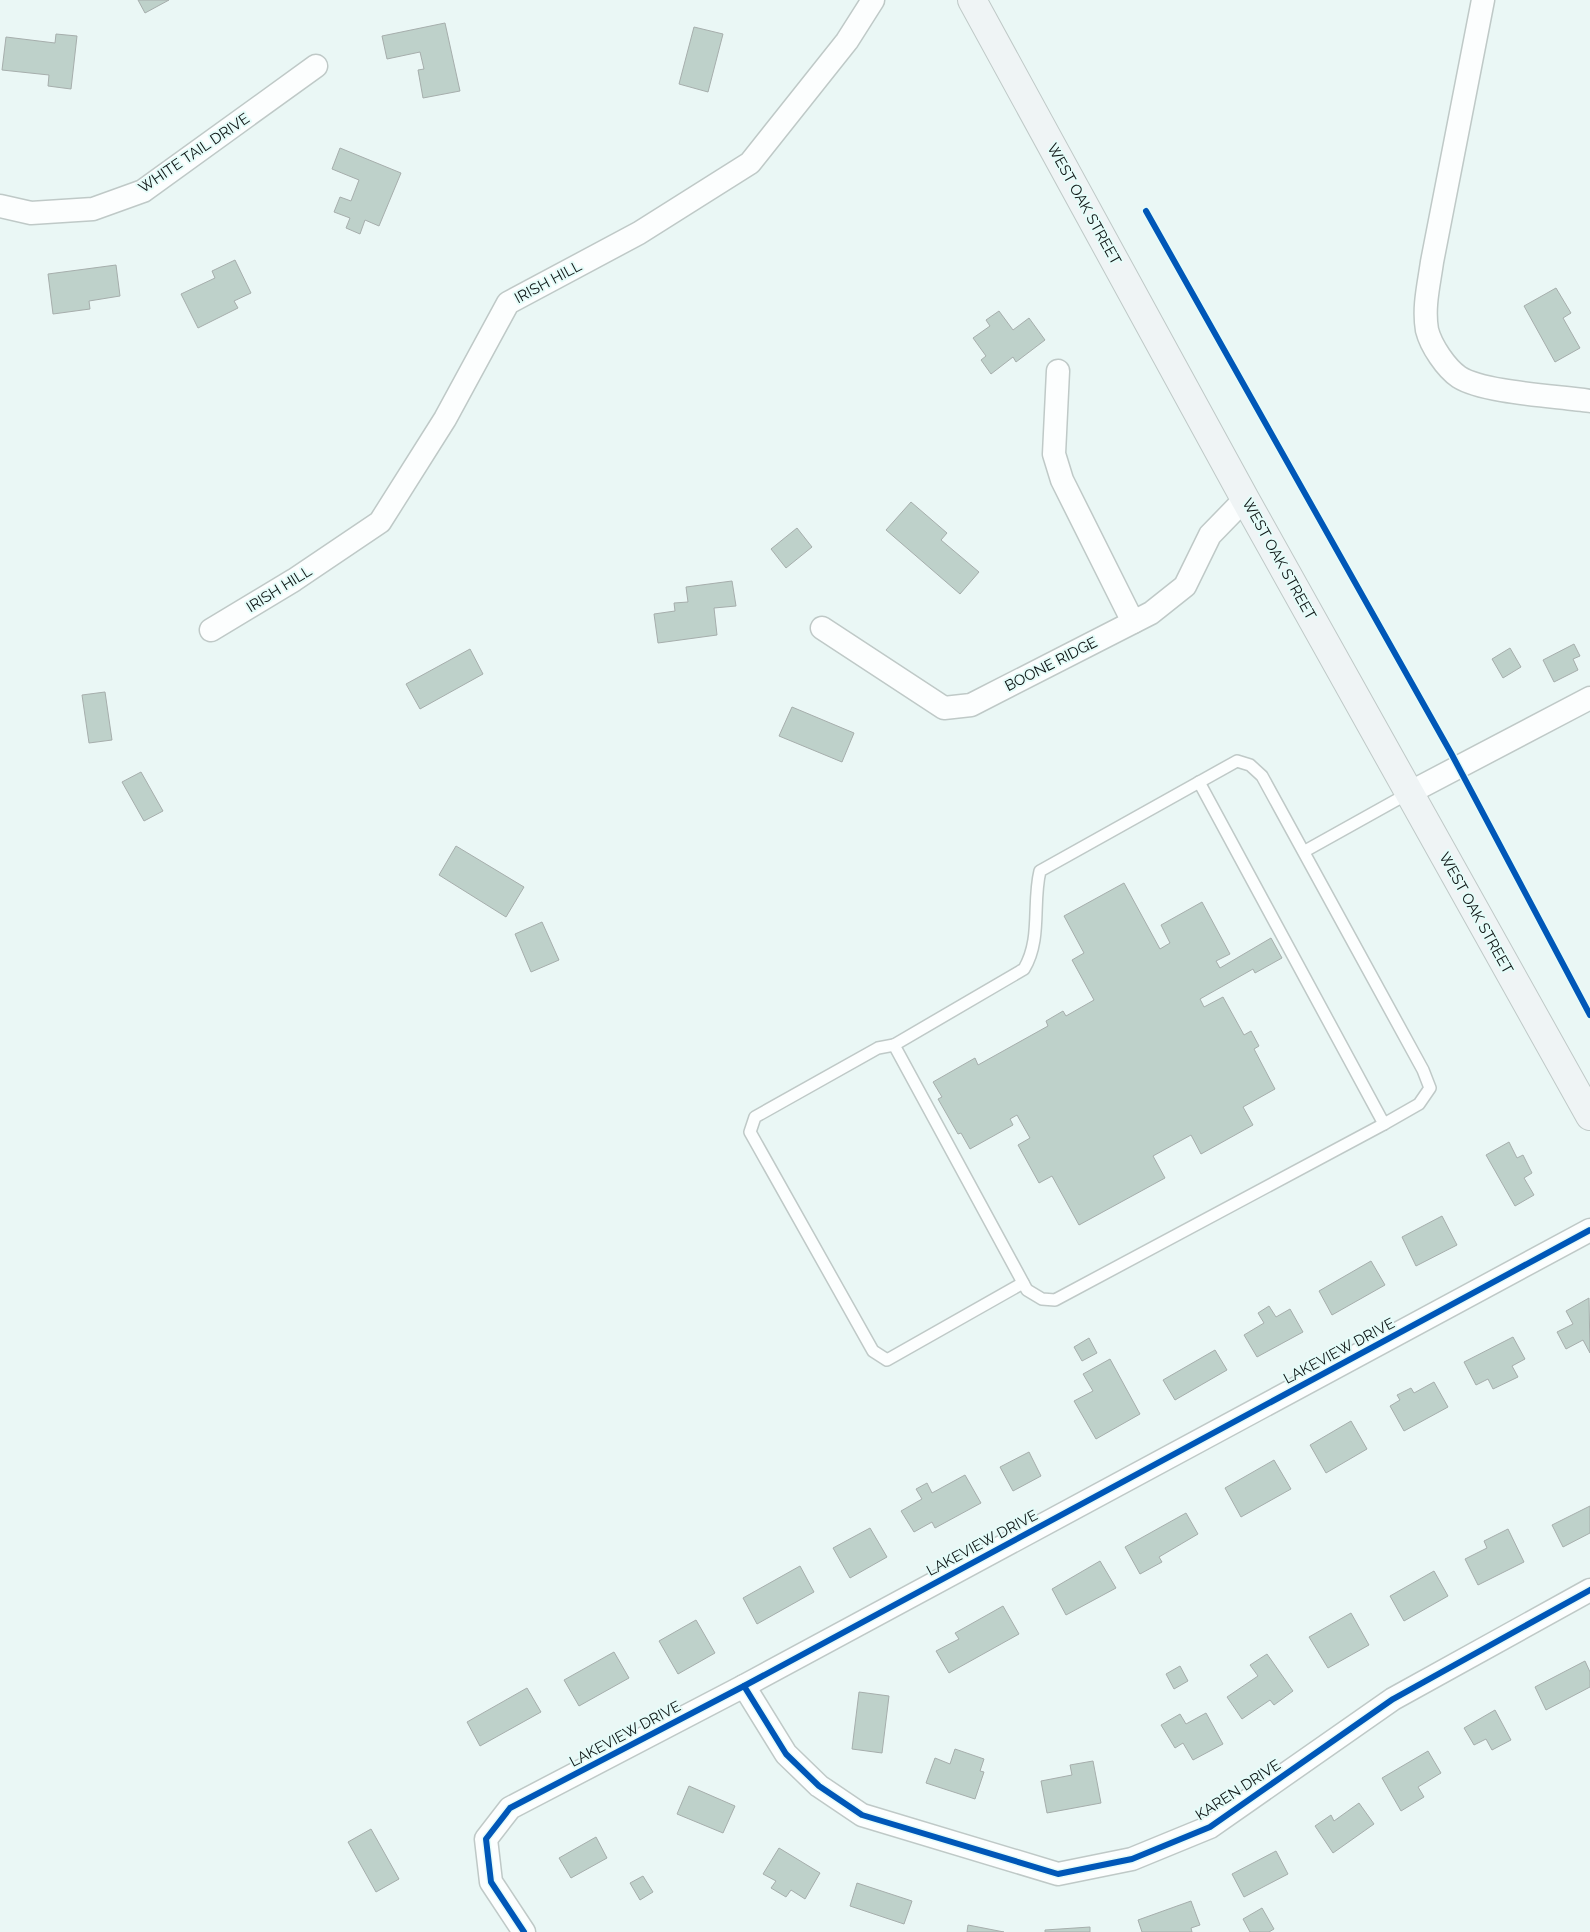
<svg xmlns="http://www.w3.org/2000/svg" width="1590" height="1932" viewBox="0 0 1590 1932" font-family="Raleway,sans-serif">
<rect width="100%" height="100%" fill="#eaf7f5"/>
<!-- building -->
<g fill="#bed1ca" stroke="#a6aeac">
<polygon points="138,0 169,0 145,13"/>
<polygon points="445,23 460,91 423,98 418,70 424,69 420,52 387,59 382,36"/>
<polygon points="694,27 723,34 708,92 679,84"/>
<polygon points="56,34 77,36 71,89 48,86 49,75 2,70 6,37 55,43"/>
<polygon points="340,148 401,173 379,226 365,220 360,234 346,228 350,218 334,212 340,197 351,201 359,180 332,169"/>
<polygon points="235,260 251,293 234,301 238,308 198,328 181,294 215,278 212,271"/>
<polygon points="116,265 120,296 89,301 90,309 53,314 48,274"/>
<polygon points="1556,288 1571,313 1563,318 1580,348 1555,362 1524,306"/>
<polygon points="999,311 1013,330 1029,318 1045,340 1016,362 1013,357 991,374 981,360 986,356 973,338 990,326 986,320"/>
<polygon points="911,502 947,533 941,540 979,572 960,594 886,530"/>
<polygon points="797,528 812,547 786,568 771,549"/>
<polygon points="732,581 736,606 714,608 717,635 658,643 654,614 675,611 674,603 688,602 686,587"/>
<polygon points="1574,644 1580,656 1573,659 1578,670 1554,682 1543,660"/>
<polygon points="1510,648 1521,667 1503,678 1492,659"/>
<polygon points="470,649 483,674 420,709 406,684"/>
<polygon points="105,692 112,740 89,743 82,695"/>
<polygon points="792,707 854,733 842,762 779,736"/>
<polygon points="141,772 163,811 144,821 122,782"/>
<polygon points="456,846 524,887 506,917 439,875"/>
<polygon points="1124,883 1160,949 1170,943 1161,925 1202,902 1230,954 1216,961 1220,968 1271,938 1282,958 1255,973 1253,969 1200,999 1204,1007 1223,997 1244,1035 1251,1031 1259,1046 1254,1049 1275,1089 1243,1107 1253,1125 1201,1154 1191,1135 1153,1156 1165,1178 1079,1225 1052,1176 1039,1183 1018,1145 1030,1138 1017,1115 1010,1119 1013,1125 970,1149 961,1133 958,1134 938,1099 942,1097 933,1082 975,1058 978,1065 1048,1026 1046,1021 1063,1011 1066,1016 1094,1000 1072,960 1084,953 1064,916"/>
<polygon points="542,922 559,960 531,972 515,934"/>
<polygon points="1509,1142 1517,1158 1523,1155 1532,1173 1524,1178 1534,1195 1515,1206 1486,1155"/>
<polygon points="1442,1216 1457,1245 1416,1266 1402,1237"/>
<polygon points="1371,1261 1385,1285 1332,1315 1319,1291"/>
<polygon points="1589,1298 1590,1353 1583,1340 1566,1349 1557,1332 1573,1324 1566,1311"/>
<polygon points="1269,1306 1276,1317 1290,1309 1303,1332 1257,1357 1244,1335 1264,1323 1258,1313"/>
<polygon points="1513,1337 1525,1359 1512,1366 1518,1377 1493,1389 1488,1379 1476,1385 1464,1362"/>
<polygon points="1089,1338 1097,1353 1082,1361 1074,1347"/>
<polygon points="1215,1350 1227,1370 1175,1400 1163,1380"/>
<polygon points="1110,1359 1140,1414 1096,1439 1074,1401 1093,1391 1083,1374"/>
<polygon points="1434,1382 1448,1407 1404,1431 1390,1406 1400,1400 1397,1395 1411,1388 1414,1393"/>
<polygon points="1351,1421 1367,1449 1326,1473 1310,1445"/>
<polygon points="1029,1452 1041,1476 1013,1491 1000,1467"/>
<polygon points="1274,1460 1291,1489 1241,1517 1225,1488"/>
<polygon points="965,1475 981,1503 935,1528 932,1522 914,1532 901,1511 922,1499 916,1489 927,1483 932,1493"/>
<polygon points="1590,1506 1590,1533 1563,1547 1552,1525"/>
<polygon points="1186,1513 1198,1534 1159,1557 1162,1562 1140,1574 1125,1547"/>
<polygon points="870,1528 887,1557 850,1578 833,1548"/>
<polygon points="1508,1529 1524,1562 1478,1585 1465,1559 1487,1548 1484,1541"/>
<polygon points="1100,1561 1116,1588 1066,1615 1052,1589"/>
<polygon points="800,1566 814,1592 757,1624 743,1598"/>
<polygon points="1434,1571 1448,1596 1404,1621 1390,1596"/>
<polygon points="1003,1606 1019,1634 949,1673 936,1651 959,1639 955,1633"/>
<polygon points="1351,1613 1369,1645 1328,1668 1309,1637"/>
<polygon points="696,1620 715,1653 678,1674 659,1641"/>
<polygon points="614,1652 629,1678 579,1706 564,1680"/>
<polygon points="1267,1654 1293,1691 1274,1705 1270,1700 1242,1719 1227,1697 1258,1676 1250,1665"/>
<polygon points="1585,1661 1590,1672 1590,1687 1546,1710 1535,1687"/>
<polygon points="1180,1666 1188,1681 1174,1689 1166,1674"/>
<polygon points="527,1688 541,1712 480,1746 467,1722"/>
<polygon points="859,1692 889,1696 882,1753 852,1749"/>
<polygon points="1495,1710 1511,1740 1492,1750 1486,1739 1474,1745 1464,1728"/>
<polygon points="1206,1713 1223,1744 1193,1760 1183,1743 1175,1748 1161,1725 1180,1714 1186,1724"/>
<polygon points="955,1749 984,1759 980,1771 984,1772 975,1799 926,1783 935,1758 950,1764"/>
<polygon points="1428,1751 1441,1773 1418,1787 1424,1797 1401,1811 1382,1778"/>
<polygon points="1093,1761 1101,1803 1047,1813 1041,1781 1072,1775 1070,1765"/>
<polygon points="689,1786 735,1806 723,1833 677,1814"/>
<polygon points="1359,1803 1374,1824 1333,1853 1315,1826 1331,1815 1334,1821"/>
<polygon points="371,1829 399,1879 376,1892 348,1842"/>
<polygon points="596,1837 607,1858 571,1878 559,1858"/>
<polygon points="779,1848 820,1873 805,1899 791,1890 786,1897 771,1888 776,1881 763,1874"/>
<polygon points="1276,1851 1288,1874 1244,1897 1232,1874"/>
<polygon points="643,1876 653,1892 640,1900 630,1883"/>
<polygon points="857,1883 912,1901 904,1924 850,1906"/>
<polygon points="1191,1901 1200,1925 1191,1928 1192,1932 1142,1932 1138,1920"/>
<polygon points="1262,1908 1274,1929 1269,1932 1250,1932 1243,1919"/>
<polygon points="968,1925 1004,1932 967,1932"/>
<polygon points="1090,1927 1090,1932 1045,1932 1045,1930"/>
</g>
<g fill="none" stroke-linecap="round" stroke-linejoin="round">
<!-- lane casing -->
<g stroke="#bfc9c7" stroke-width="14">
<g id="lane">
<path d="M1237,761l13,4 12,11 161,294 7,18 -11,16 -35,20 -329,176 -13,-1 -15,-9 -133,-245 130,-76c18,-30 8,-66 16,-98z"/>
<polyline points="1199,782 1384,1124"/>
<polyline points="1305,851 1409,793"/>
<polyline points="894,1045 878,1048 755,1117 750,1132 873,1351 887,1360 1023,1283"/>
</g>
</g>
<!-- street casing -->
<g stroke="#bfc9c7" stroke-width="25">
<g id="street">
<path d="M1483,0l-51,262c-3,22 -9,45 -5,68 4,16 19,38 32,47 25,16 99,19 131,24"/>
<polyline points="0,206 31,213 93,209 143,191 316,66"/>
<polyline points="1058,371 1054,454 1062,480 1133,622"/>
<polyline points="822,628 944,708 971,705 1151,613 1185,586 1210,535 1245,499"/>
<polyline points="211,630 294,580 380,522 445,419 508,303 639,233 750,163 847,41 873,0"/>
<polyline points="1409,793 1590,698"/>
<polyline points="744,1686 786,1754 819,1786 862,1815 1058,1874 1132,1859 1210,1827 1393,1699 1590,1590"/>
<polyline points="524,1932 491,1882 486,1839 510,1808 744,1686 1590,1230"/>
</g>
</g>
<!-- secondary casing -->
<g stroke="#bfc9c7" stroke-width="30">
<polyline id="secondary" points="972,0 1245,499 1590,1116"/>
</g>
<!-- lane -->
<use href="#lane" stroke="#fcfefe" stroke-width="11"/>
<!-- street -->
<use href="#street" stroke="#fcfefe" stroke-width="22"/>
<!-- secondary -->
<use href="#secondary" stroke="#eff4f5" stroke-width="28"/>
<!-- cycleway casing -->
<g stroke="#e5fcf9" stroke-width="9">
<g id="cycleway">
<polyline points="1146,211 1451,753 1590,1015"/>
<polyline points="744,1686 786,1754 819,1786 862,1815 1058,1874 1132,1859 1210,1827 1393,1699 1590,1590"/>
<polyline points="524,1932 491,1882 486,1839 510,1808 744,1686 1590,1230"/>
</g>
</g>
<!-- cycleway -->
<use href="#cycleway" stroke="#0057b8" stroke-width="6"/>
</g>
<g text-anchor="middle" stroke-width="4" stroke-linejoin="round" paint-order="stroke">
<!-- street labels -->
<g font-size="15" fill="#0c1413" stroke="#e5fcf9">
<text transform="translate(194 153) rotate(-34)" y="5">WHITE TAIL DRIVE</text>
<text transform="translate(1084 204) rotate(61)" y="5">WEST OAK STREET</text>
<text transform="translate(548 282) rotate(-28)" y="5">IRISH HILL</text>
<text transform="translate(1279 559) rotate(61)" y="5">WEST OAK STREET</text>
<text transform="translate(279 589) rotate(-32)" y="5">IRISH HILL</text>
<text transform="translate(1051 664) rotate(-27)" y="5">BOONE RIDGE</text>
<text transform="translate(1476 913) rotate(61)" y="5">WEST OAK STREET</text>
<text transform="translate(1339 1351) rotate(-28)" y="5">LAKEVIEW DRIVE</text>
<text transform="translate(982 1543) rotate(-28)" y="5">LAKEVIEW DRIVE</text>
<text transform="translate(625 1734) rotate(-28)" y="5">LAKEVIEW DRIVE</text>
<text transform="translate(1238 1790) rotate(-33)" y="5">KAREN DRIVE</text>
</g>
</g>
</svg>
